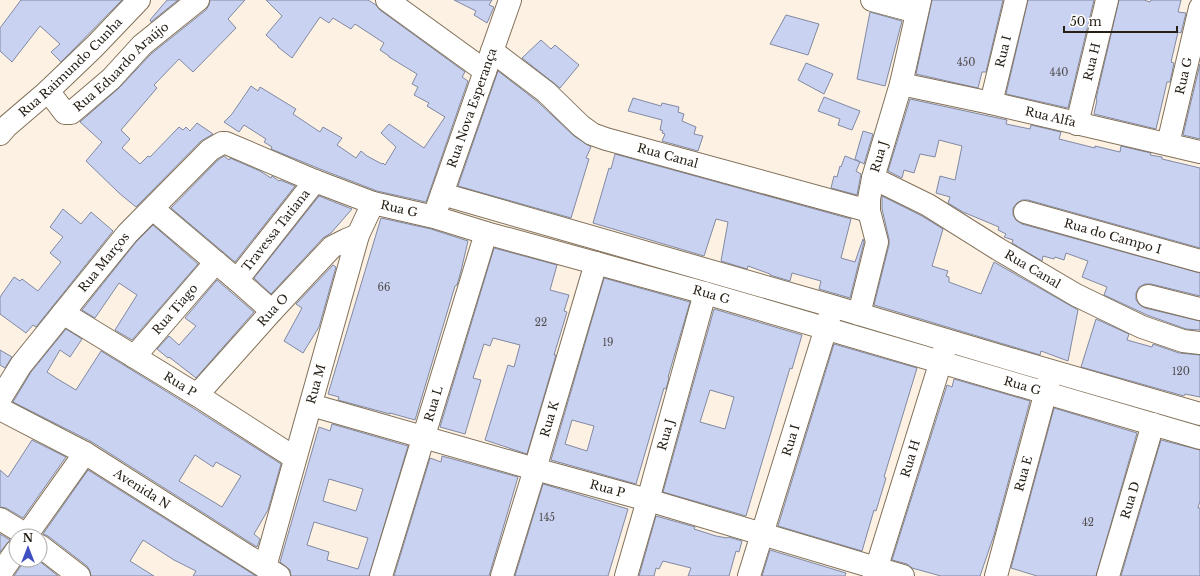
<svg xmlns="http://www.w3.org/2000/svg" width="1200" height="576" viewBox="0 0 1200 576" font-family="'Libre Baskerville',serif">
<rect width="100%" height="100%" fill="#fcf1e2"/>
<!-- building -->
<g fill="#c9d2f1" stroke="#8189a2" fill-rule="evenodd">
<polygon points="21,0 122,0 61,62 51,52 60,44 40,26 12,62 0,51 0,28"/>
<polygon points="167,0 178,0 151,22 150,20"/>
<polygon points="210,0 245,0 228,19 236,28 193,72 179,59 154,85 157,88 121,130 130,139 122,148 140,164 148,156 150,157 179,127 183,130 186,127 190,131 197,123 213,134 201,141 136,207 119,193 86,161 102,142 80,122 119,88 151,54 206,10 209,5"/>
<polygon points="266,0 368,0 376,5 380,10 465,72 462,77 468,81 426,202 377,191 320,169 271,149 272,147 264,142 266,139 244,125 239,132 224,122 232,114 251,86 258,91 260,87 296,109 293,114 320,132 323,127 342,138 337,145 356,158 361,151 367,156 382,164 383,163 385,165 396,147 381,133 389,124 424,148 445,117 427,106 429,103 414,95 418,87 412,84 417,74 389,57 389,56 380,50 384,43 355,24 351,29 333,18 329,23 320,17 292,58 278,47 278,46 266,35 282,16"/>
<polygon points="454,0 492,0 489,5 494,7 487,23 474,15 476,11"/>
<polygon points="932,0 1003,0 986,72 982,72 978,88 916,74"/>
<polygon points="1028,0 1094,0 1068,108 1006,94"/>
<polygon points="1119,0 1144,0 1150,2 1151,0 1181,0 1178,12 1186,13 1181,33 1178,32 1171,62 1174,63 1170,82 1167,82 1156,129 1094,114 1097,100 1096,99"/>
<polygon points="870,12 902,21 885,86 857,79"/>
<polygon points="786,15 819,24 808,55 770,44"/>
<polygon points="541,40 551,49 555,45 579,65 560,88 522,58"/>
<polygon points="806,63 833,74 824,94 798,80"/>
<polygon points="1200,64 1200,139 1183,135"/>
<polygon points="498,71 538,102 574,136 591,147 586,158 589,159 571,218 458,186"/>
<polygon points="824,97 860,111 852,130 838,125 840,119 818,111"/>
<polygon points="633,98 661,106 662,103 679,107 678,112 684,114 682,121 696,127 694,134 703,136 698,151 662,141 665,134 662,133 663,131 660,130 662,120 628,111"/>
<polygon points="910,99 1007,120 1006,124 1030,129 1031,125 1061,132 1059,139 1095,148 1095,146 1120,152 1121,146 1151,153 1150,155 1162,157 1162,159 1200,168 1200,248 1028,200 1022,200 1017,203 1013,208 1013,215 1016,220 1022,224 1200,273 1200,296 1151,284 1145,284 1139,287 1136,293 1136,300 1140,305 1145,308 1200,321 1200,330 1186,329 1147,315 1104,295 1107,287 1082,277 1088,261 1066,253 1064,260 1055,257 1054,259 1043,256 1042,261 1012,243 1013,240 1004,237 1006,234 998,230 999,227 963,212 948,203 950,197 936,193 940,176 955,180 962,146 939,140 935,157 920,154 914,173 904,170 902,178 888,171"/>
<polygon points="863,131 873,134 864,164 855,159"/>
<polygon points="615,154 851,219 841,258 855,262 863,239 864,242 850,298 819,289 821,281 792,273 790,281 770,275 770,274 748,266 747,269 721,261 728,222 716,219 704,256 593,223 609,168 611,169"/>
<polygon points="224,156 229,160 230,158 260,171 271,178 272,176 279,181 280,180 295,186 235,262 171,208 218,160"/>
<polygon points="845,156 860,162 856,171 861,174 857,195 831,188 834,176 837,177 840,166 841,167"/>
<polygon points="319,196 352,209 331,233 323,238 271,294 254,278"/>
<polygon points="882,196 922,216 943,229 932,266 948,271 946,276 949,277 949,282 981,294 994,262 1078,310 1068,361 1041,351 1040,355 874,305 889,245 889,239 882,209"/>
<polygon points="63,209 81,224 91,212 113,231 36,327 33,325 26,333 0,314 0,297 14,277 20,281 22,279 38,291 61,262 50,253 63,237 50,227"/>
<polygon points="381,218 431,229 468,241 461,271 457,285 455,286 415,420 390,413 390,414 338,400 339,397 328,394"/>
<polygon points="153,225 198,264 132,340 115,330 137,295 119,283 95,318 82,310 136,242"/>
<polygon points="494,248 557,265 550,290 569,295 564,311 567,312 554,355 556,355 527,454 485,440 508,365 514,367 520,345 493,338 490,346 484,344 473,378 481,380 465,434 440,427"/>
<polygon points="333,265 336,267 319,327 303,353 284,341 302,308 296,304"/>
<path d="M604,278l86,24 -22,75 1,1 -3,11 -2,-1 -28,96 -85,-24zM572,420l22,6 -7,25 -22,-7z"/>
<polygon points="217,280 254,312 196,378 169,357 168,358 157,349 169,336 179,345 196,326 185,318"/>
<path d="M714,309l88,26 -10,34 -2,-1 -44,148 -83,-24zM710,390l24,7 -9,32 -25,-7z"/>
<polygon points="1096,319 1129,334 1127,340 1152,347 1153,344 1179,353 1200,355 1200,397 1185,394 1184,396 1081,367"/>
<path d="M66,329l16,10 -12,18 -10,-7 -13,22 9,6 20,12 25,-39 89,55 91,58 -13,46 -14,24 6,5 -3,8 -165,-105 -79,-40 18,-30zM195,455l18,12 3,-5 25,14 -19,31 -43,-26z"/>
<polygon points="834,344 917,368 884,477 886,478 876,511 874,510 862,551 778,526"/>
<polygon points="0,350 12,357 5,368 0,365"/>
<polygon points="954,379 1030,401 994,535 980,576 941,576 912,568 907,564 892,560 947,385 952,387"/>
<polygon points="1054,408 1137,433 1096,576 1037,576 1011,568"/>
<path d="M332,424l76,22 -39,130h-78l-1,-6 -10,-8 39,-135 11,4zM329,479l34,10 -7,22 -33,-10zM314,522l54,16 -10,31 -31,-9 2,-8 -22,-7z"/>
<polygon points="32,440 66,457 23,518 6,508 0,507 0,470 8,477"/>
<polygon points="1161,440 1200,450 1200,501 1198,508 1200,508 1200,576 1121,576"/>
<polygon points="442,456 518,477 489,576 394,576 430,458 441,462"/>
<polygon points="88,470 256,576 193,576 196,571 174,560 143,540 130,561 154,576 91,576 90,571 87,566 48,536 43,534"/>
<polygon points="543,484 628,509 608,576 515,576"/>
<polygon points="656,516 695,527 694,529 716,536 727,538 728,537 742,541 739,552 736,551 729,576 688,576 691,568 663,561 659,569 656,568 654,576 639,576"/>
<polygon points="0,534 10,540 0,552"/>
<polygon points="770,550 846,573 845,576 762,576"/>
<polygon points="25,560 38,560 58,576 14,576"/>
</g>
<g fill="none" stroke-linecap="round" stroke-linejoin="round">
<!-- minor casing -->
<g stroke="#82715a" stroke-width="24">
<g id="minor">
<polyline points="387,0 485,71"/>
<polyline points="872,0 917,12"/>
<path id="s1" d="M492,51l54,41 35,34 11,8 14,5 263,72"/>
<path id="s2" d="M901,84l90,19 209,49"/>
<path id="s3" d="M48,91l17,22h6l40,-34 31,-34 56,-45"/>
<path id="s4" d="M991,103l25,-103"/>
<path id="s5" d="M1077,124l30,-124"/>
<path id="s6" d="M0,134l6,-7 42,-36 47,-45 44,-46"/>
<path id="s7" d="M1168,144l32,-136"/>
<path id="s8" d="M873,178l55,27 70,44 78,46 66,32 41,14 17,2"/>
<polyline points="442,194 832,306 1010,359 1200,414"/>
<path id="s9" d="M437,208l73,-208"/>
<polyline points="153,209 237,280 272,311"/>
<path id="s10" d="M1025,212l175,49"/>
<path id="s11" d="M237,280l78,-99"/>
<polyline points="1148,296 1200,309"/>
<path id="s12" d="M63,313l134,82 98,63"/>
<path id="s13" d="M859,314l18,-72 -8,-31v-12l4,-21 28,-94 19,-84"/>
<path id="s14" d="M134,357l82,-95"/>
<path id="s15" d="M197,395l75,-84 60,-64 14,-7 12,-5"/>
<path id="s16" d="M0,399l21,-34 106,-131 83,-84 12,-7h4l89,38 58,22 61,14 52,16 219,60 495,145"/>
<path id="s17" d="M311,405l224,64 113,31 255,76"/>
<path id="s18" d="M0,409l85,44 194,123"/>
<polyline points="0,519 28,536"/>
<polyline points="26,536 85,453"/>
<polyline points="40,546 79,576"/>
<path id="s19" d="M265,567l93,-332 15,-32"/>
<polyline points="0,574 16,551"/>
<path id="s20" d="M381,576l105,-343"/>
<path id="s21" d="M502,576l33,-107 61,-206"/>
<path id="s22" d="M626,576l22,-76 57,-207"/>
<path id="s23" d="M749,576l81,-261"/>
<path id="s24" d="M874,576l71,-228"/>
<path id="s25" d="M996,576l53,-196"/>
<path id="s26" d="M1108,576l45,-152"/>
</g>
</g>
<!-- minor -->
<use href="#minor" stroke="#fff" stroke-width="22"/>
</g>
<g text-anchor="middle" stroke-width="3.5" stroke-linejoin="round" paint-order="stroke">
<!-- number labels -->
<g font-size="10" fill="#504c4e">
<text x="966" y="66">450</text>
<text x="1059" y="76">440</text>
<text x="384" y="291">66</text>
<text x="541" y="326">22</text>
<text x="608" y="346">19</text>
<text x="1181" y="375">120</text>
<text x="547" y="521">145</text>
<text x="1088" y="526">42</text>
</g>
<!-- street labels -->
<g font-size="12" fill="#272017" stroke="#fff">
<text dy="4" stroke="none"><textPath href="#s4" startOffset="53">Rua I</textPath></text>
<text dy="4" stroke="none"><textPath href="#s5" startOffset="64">Rua H</textPath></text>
<text dy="4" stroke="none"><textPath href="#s6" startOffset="97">Rua Raimundo Cunha</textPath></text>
<text dy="4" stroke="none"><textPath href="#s3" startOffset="102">Rua Eduardo Araújo</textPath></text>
<text dy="4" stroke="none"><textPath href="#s7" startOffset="70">Rua G</textPath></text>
<text dy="4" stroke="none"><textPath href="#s9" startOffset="106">Rua Nova Esperança</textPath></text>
<text dy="4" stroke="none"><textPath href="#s2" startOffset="153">Rua Alfa</textPath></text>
<text dy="4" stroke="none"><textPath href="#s1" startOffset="209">Rua Canal</textPath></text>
<text dy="4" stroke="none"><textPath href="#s13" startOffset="162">Rua J</textPath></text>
<text dy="4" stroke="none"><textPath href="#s16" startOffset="530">Rua G</textPath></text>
<text dy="4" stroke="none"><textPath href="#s11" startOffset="63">Travessa Tatiana</textPath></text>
<text dy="4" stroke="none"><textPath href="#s10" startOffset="91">Rua do Campo I</textPath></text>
<text dy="4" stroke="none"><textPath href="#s16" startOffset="172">Rua Marços</textPath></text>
<text dy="4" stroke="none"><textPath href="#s8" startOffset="184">Rua Canal</textPath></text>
<text dy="4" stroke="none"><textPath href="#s16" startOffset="854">Rua G</textPath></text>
<text dy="4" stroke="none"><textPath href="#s14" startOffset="63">Rua Tiago</textPath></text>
<text dy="4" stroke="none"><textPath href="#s15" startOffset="114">Rua O</textPath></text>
<text dy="4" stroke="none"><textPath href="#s19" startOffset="190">Rua M</textPath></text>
<text dy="4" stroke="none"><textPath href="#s12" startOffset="137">Rua P</textPath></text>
<text dy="4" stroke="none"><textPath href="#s16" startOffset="1178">Rua G</textPath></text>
<text dy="4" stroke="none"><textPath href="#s20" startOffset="180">Rua L</textPath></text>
<text dy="4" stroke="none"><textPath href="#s21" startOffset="164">Rua K</textPath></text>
<text dy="4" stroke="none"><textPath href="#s22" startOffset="147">Rua J</textPath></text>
<text dy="4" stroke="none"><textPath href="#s23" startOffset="142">Rua I</textPath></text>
<text dy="4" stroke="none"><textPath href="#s24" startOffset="123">Rua H</textPath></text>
<text dy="4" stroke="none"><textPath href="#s25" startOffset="106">Rua E</textPath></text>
<text dy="4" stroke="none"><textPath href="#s18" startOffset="163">Avenida N</textPath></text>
<text dy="4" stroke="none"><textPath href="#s17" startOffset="308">Rua P</textPath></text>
<text dy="4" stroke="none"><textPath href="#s26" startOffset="79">Rua D</textPath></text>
</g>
</g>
<!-- north arrow -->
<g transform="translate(28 548)"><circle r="19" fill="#ffffff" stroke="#a9a6a2"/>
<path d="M0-3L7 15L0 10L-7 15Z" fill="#4050c3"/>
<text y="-6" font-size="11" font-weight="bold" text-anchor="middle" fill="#272017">N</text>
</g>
<!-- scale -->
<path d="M1064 26v6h113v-6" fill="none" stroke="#272017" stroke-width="2"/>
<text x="1070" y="26" font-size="12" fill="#272017" stroke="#ffffff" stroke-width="3" paint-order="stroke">50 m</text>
</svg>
